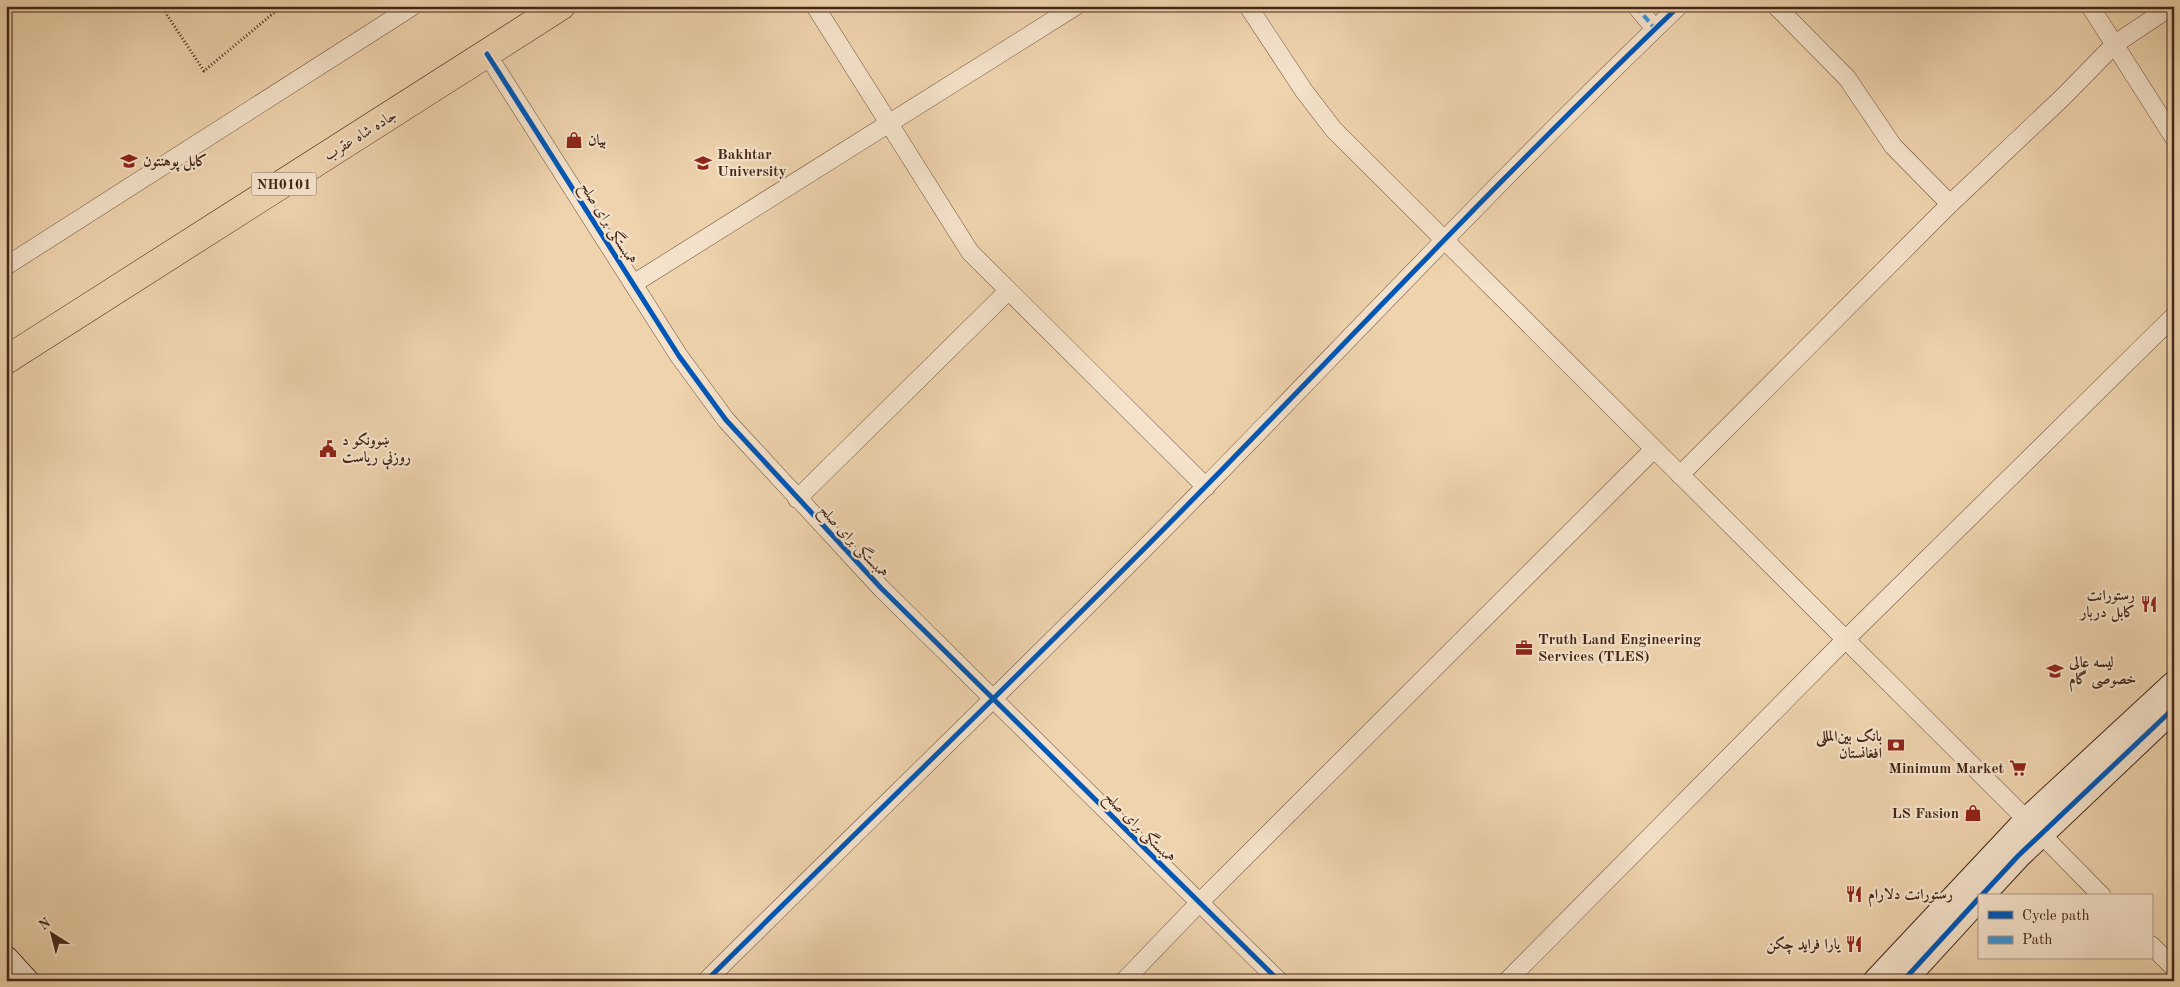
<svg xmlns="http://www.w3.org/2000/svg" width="2180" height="987" viewBox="0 0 2180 987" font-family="'Old Standard TT',Amiri,serif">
<rect width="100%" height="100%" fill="#eed3ad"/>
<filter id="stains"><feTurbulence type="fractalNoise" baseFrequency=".004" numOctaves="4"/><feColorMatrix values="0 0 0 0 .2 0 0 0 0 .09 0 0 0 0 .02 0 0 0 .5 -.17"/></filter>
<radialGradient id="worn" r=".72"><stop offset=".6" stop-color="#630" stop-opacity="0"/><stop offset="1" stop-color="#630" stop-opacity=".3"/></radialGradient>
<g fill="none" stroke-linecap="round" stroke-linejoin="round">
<!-- street casing -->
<g stroke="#6e513d" stroke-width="19">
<g id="street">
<polyline points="815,6 970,252 1206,487"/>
<polyline points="1248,6 1304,91 1334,130 2027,820"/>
<polyline points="1636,6 1655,29"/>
<polyline points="1776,6 1847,78 1893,146 1950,204"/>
<polyline points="2090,6 2174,138"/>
<polyline points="487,54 679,356 726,420 881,588 1279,981"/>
<polyline points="6,266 413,6"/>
<polyline points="633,284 1076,6"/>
<polyline points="1680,475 1950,204 2063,97 2115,44 2172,6"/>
<polyline points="797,499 1008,291"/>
<polyline points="2041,834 2102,896"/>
<polyline points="2151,945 2174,968"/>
<path d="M706,981c167,-166 338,-329 502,-497 156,-160 309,-323 471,-478"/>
<polyline points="1124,981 1199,903 1654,449"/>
<polyline points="1507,981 1845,640 2174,316"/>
</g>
</g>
<!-- secondary casing -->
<g stroke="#432618" stroke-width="27">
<g id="secondary">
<polyline points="1981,896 2018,856 2174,708"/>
<polyline points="6,959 26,981"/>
<polyline points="1876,981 2027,820 2174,684"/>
<polyline points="1903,981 1979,898"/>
</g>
</g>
<!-- highway casing -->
<g stroke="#432618" stroke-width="29">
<polyline id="highway" points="6,360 561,6"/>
</g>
<!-- path -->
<polyline stroke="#432618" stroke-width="3" stroke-dasharray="1 2.5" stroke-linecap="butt" points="161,6 204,71 282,6"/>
<!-- street -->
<use href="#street" stroke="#f4e2ca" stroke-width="18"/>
<!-- secondary -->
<use href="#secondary" stroke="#f4e2ca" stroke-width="25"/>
<!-- highway -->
<use href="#highway" stroke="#eed3ad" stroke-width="28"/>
<!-- quiet -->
<polyline stroke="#4095d4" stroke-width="4" stroke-dasharray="8 4" stroke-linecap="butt" points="1636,6 1655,29"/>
<!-- cycleway casing -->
<g stroke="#f4e2ca" stroke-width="8">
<g id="cycleway">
<polyline points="487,54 679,356 726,420 881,588 1279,981"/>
<polyline points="1981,896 2018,856 2174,708"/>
<path d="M706,981c167,-166 338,-329 502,-497 156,-160 309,-323 471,-478"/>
<polyline points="1903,981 1979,898"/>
</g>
</g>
<!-- cycleway -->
<use href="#cycleway" stroke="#0057b8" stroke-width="5"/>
</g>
<!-- icons -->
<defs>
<g id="shop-bare" transform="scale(1.35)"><path d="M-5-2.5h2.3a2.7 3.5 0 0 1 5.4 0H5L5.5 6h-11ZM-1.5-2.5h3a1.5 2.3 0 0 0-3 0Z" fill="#8f2418" stroke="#f4e2ca" stroke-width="2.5" paint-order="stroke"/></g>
<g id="university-bare" transform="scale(1.35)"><path d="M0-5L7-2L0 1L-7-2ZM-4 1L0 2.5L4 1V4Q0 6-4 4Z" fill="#8f2418" stroke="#f4e2ca" stroke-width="2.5" paint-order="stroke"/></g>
<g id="civic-bare" transform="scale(1.35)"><path d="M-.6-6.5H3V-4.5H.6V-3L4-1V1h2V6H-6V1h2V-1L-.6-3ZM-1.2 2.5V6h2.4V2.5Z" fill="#8f2418" stroke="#f4e2ca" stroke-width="2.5" paint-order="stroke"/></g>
<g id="restaurant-bare" transform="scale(1.35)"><path d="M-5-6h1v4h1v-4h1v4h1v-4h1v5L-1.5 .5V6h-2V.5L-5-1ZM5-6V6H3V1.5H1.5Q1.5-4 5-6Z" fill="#8f2418" stroke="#f4e2ca" stroke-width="2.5" paint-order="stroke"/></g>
<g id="office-bare" transform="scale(1.35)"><path d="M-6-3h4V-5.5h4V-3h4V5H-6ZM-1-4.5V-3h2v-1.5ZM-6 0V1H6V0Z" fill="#8f2418" stroke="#f4e2ca" stroke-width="2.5" paint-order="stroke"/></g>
<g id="school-bare" transform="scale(1.35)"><path d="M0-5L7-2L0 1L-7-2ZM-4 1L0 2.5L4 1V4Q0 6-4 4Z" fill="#8f2418" stroke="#f4e2ca" stroke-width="2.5" paint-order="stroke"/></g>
<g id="bank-bare" transform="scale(1.35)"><path d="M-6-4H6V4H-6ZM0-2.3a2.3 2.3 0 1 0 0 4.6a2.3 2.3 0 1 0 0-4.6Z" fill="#8f2418" stroke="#f4e2ca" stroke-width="2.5" paint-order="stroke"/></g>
<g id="supermarket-bare" transform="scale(1.35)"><path d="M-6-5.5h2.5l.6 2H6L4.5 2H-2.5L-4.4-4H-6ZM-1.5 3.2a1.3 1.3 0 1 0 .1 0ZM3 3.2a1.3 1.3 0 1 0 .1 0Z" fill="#8f2418" stroke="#f4e2ca" stroke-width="2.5" paint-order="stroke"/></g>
</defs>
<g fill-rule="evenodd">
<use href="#shop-bare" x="574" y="140"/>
<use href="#university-bare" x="129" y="161"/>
<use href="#university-bare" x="703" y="163"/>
<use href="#civic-bare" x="328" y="449"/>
<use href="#restaurant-bare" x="2149" y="604"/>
<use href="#office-bare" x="1524" y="648"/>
<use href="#school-bare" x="2055" y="671"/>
<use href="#bank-bare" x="1896" y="745"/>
<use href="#supermarket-bare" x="2018" y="768"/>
<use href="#shop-bare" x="1973" y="813"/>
<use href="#restaurant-bare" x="1854" y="894"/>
<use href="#restaurant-bare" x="1854" y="944"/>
</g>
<g text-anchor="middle" stroke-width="4.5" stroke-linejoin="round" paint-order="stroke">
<!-- shield labels -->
<rect fill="#f4e2ca" stroke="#785e4d" stroke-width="1" x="251.5" y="172.5" width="65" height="23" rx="4"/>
<g font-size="14" font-weight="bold" fill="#432618">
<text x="284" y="189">NH0101</text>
</g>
<!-- street labels -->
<g font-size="15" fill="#432618" stroke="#f4e2ca">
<text transform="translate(360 135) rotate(-32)" y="5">جاده شاه عقرب</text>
<text transform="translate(609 223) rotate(58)" y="5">همبستگی برای صلح</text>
<text transform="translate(854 541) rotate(47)" y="5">همبستگی برای صلح</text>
<text transform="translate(1140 827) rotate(45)" y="5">همبستگی برای صلح</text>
</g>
<!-- poi labels -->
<g font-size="15" font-weight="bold" fill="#432618" stroke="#f4e2ca" text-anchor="start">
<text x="588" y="145">بیان</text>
<text x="717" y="159">Bakhtar<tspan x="717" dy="17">University</tspan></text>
<text x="143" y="166">کابل پوهنتون</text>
<text x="342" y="445">ښوونکو د<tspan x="342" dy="17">روزنې رياست</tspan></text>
<text x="2135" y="600" text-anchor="end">رستورانت<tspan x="2135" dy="17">کابل دربار</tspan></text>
<text x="1538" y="644">Truth Land Engineering<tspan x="1538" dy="17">Services (TLES)</tspan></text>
<text x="2069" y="667">لیسه عالی<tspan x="2069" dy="17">خصوصی گام</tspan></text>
<text x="1882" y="741" text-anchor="end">بانک بین‌المللی<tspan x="1882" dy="17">افغانستان</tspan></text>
<text x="2004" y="773" text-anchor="end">Minimum Market</text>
<text x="1959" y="818" text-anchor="end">LS Fasion</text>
<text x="1868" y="899">رستورانت دلارام</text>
<text x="1840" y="949" text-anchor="end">یارا فراید چکن</text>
</g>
</g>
<!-- margin -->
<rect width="2180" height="987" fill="none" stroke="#eed3ad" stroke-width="25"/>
<rect x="8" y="8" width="2165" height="972" fill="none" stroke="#432618" stroke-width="2.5"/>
<rect x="12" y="12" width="2155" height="962" fill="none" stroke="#432618"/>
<!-- legend -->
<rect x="1978" y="894" width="175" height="65" fill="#f4e2ca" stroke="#ad9783"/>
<rect x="1988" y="911" width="25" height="8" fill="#0057b8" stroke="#ad9783"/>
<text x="2022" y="920" font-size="15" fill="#432618">Cycle path</text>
<rect x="1988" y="936" width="25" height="8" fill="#4095d4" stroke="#ad9783"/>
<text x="2022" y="944" font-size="15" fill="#432618">Path</text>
<!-- north arrow -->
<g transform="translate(52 934) rotate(324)" stroke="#f4e2ca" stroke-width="4" paint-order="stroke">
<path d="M0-4L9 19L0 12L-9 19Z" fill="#432618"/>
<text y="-8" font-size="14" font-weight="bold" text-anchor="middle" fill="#432618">N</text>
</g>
<rect width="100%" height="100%" filter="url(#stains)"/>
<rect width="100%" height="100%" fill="url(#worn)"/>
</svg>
